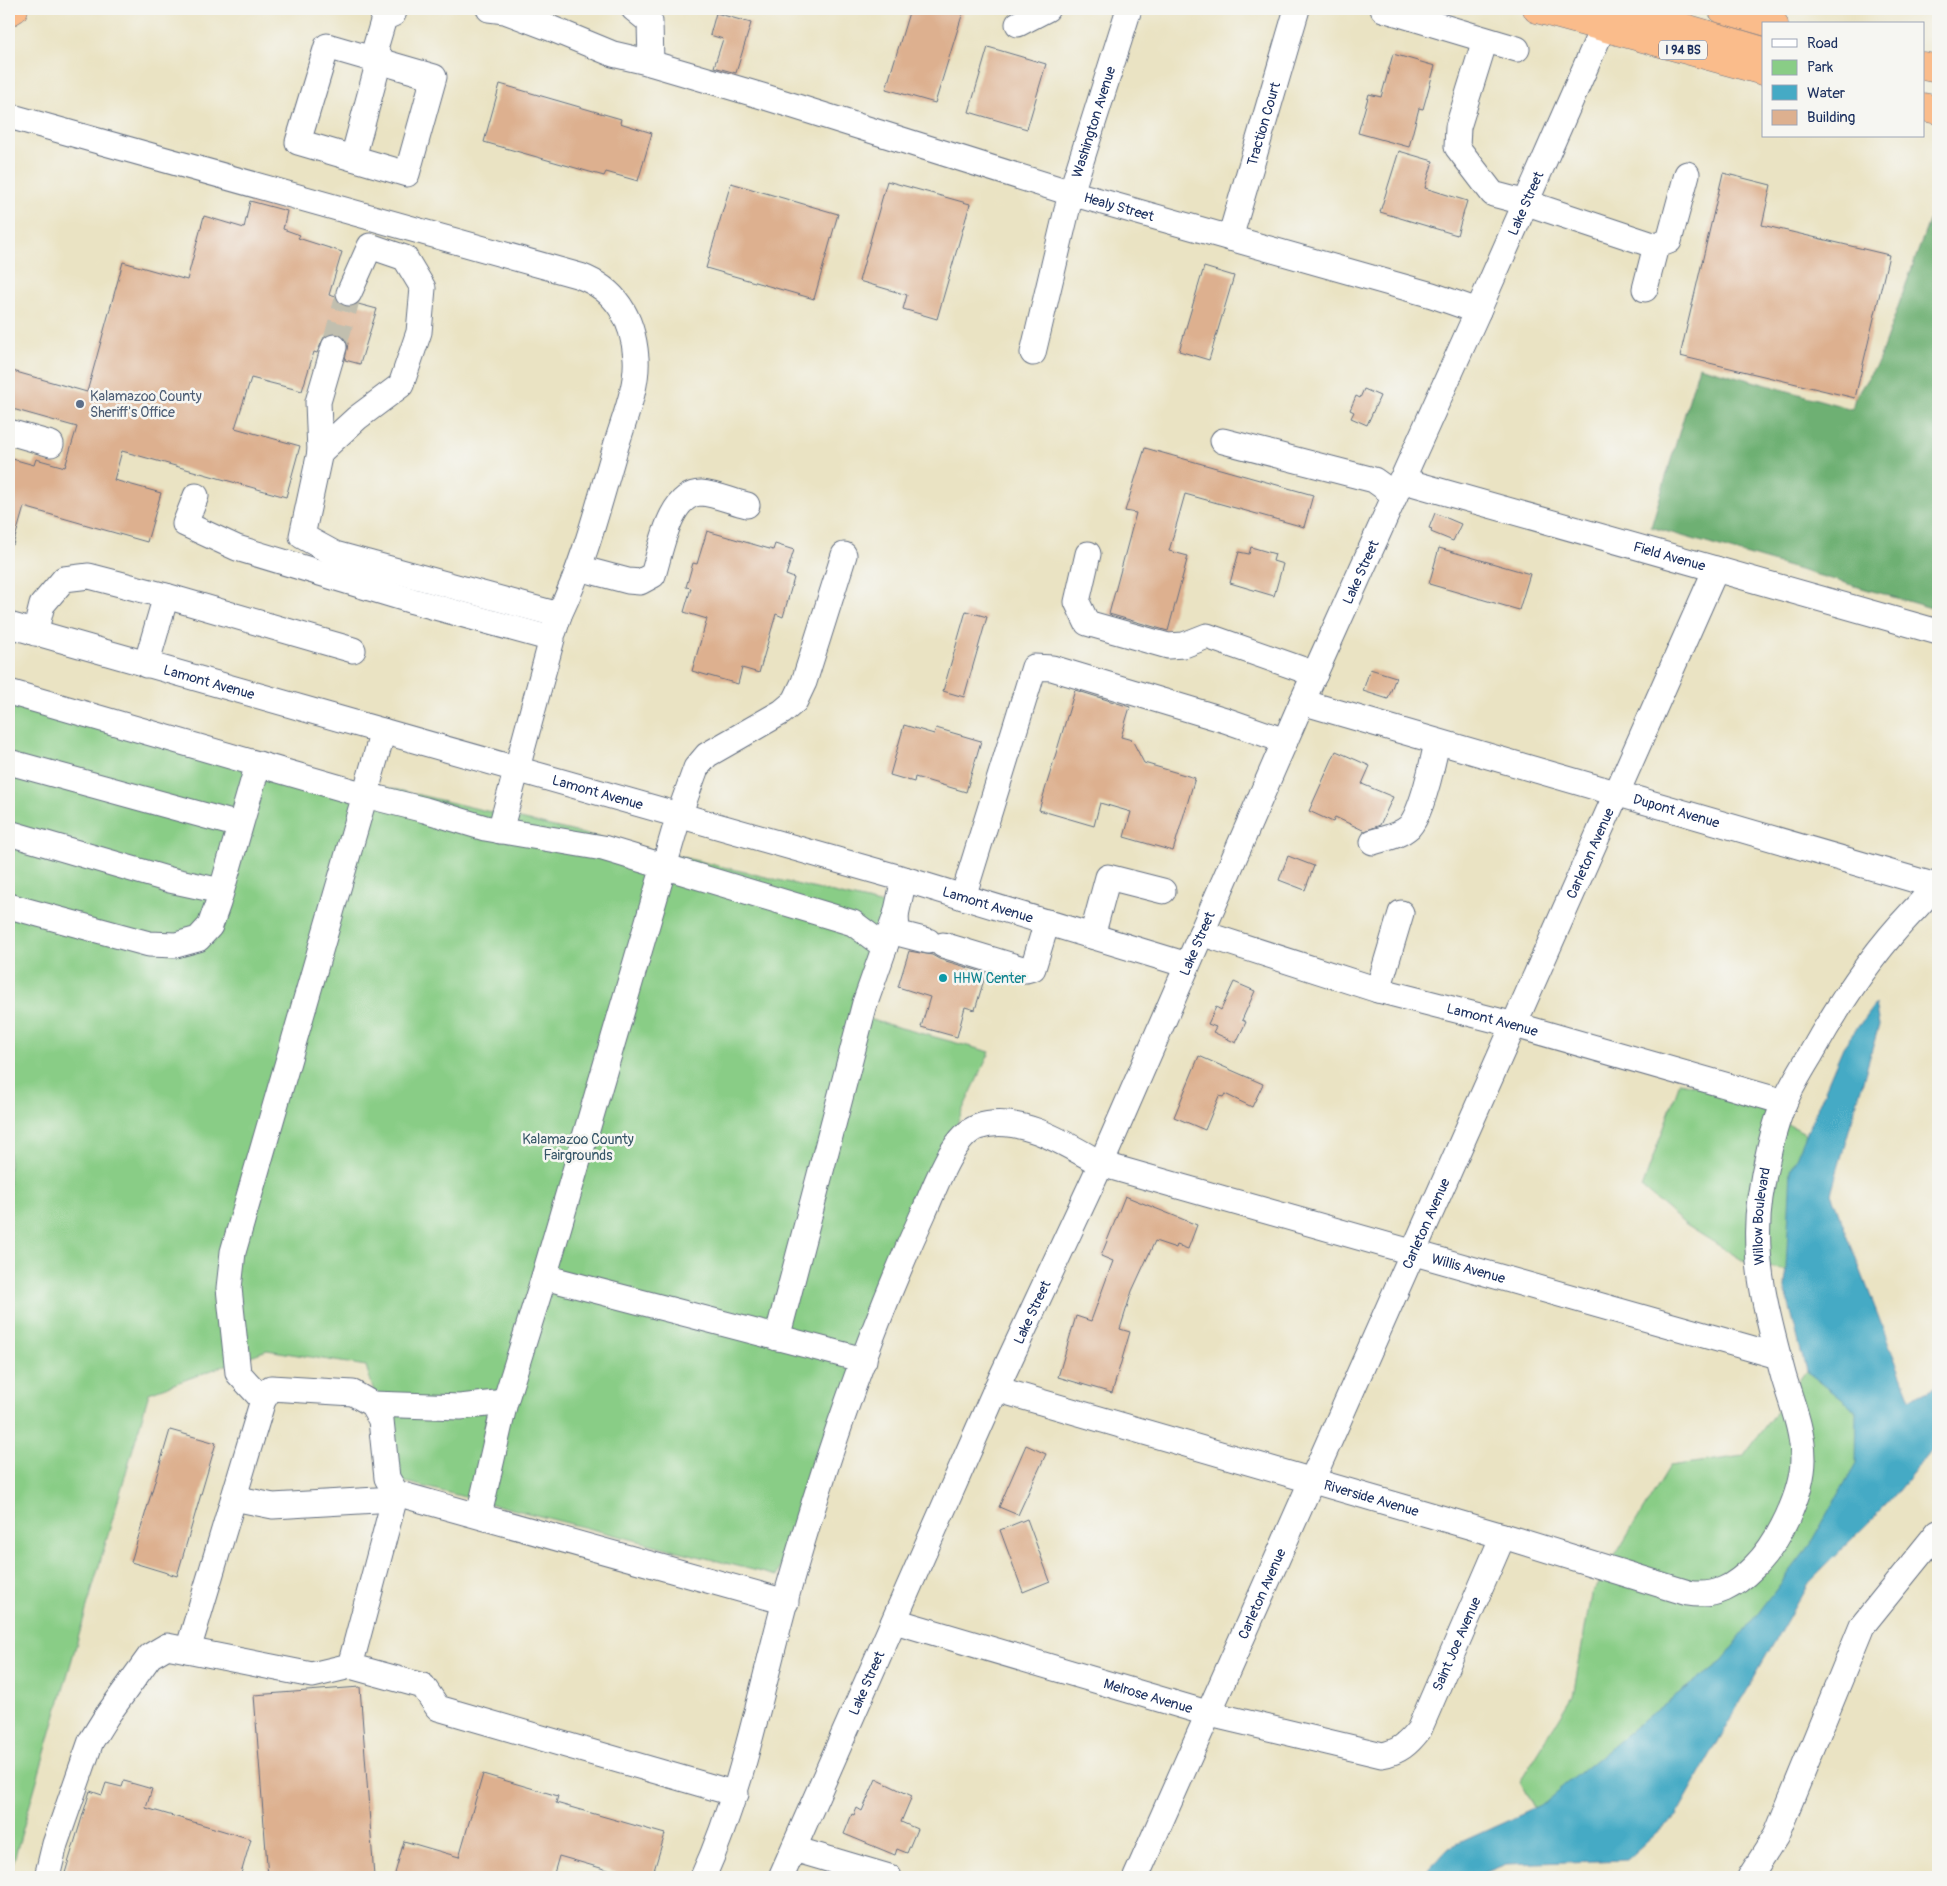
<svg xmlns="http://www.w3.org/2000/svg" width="1947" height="1886" viewBox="0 0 1947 1886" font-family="Pangolin,sans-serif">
<rect width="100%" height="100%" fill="#f6f6f2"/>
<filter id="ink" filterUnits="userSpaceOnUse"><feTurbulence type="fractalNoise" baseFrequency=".02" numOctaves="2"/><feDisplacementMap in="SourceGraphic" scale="10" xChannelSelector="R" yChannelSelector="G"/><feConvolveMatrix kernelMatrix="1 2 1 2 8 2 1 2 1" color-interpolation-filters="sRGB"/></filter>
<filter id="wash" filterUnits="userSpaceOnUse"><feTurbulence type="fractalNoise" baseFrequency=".0096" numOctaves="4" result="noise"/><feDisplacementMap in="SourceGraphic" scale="20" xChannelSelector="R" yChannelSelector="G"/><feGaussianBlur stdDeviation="1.12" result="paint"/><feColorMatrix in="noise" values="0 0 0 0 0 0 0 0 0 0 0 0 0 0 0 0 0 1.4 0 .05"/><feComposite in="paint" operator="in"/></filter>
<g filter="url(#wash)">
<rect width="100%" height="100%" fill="#eae3c3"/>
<!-- green -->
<g fill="#89cd86" stroke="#527e72">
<polygon points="9,698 884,905 853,1015 990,1052 963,1109 777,1576 401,1481 366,1366 267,1350 149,1393 9,1877"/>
<polygon points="1680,1082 1734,1094 1810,1136 1790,1271 1747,1263 1686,1225 1642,1188"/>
<polygon points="1806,1371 1861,1372 1887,1444 1706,1715 1539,1818 1520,1782 1573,1696 1591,1595 1670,1466 1743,1456"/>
</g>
<!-- forest -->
<polygon fill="#6eb073" stroke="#447068" points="1938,196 1938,610 1651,527 1699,366 1852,409 1855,398 1878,362"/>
<!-- water -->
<polygon fill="#45aac5" stroke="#306c92" points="1875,1004 1879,1025 1831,1193 1910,1399 1938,1385 1938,1442 1888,1503 1808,1583 1676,1816 1627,1860 1506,1864 1474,1877 1421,1877 1448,1848 1540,1806 1651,1714 1722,1661 1810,1545 1856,1463 1857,1411 1806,1371 1785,1288 1791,1170 1843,1047"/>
<g id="blocks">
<!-- building -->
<g fill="#ddb08f">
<polygon points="910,9 964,9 935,103 886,89"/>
<polygon points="716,13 751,23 736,73 714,67 723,39 710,35"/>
<polygon points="988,47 1046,64 1027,129 969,112"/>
<polygon points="1393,54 1435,66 1423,109 1419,108 1409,147 1358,133 1369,94 1381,97"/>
<polygon points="500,84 621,119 620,123 652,133 638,181 606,172 604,176 484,142"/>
<polygon points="1399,151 1433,161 1425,188 1467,201 1457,235 1380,212"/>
<polygon points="1723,173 1771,185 1762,225 1889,255 1855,398 1680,356"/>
<polygon points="887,181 970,204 937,319 903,309 907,295 859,281"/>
<polygon points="731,183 838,214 814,299 706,268"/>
<polygon points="250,201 287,211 283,229 300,235 298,238 342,252 329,295 336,297 344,306 351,307 358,304 377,309 360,364 345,360 348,343 344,337 331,333 324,337 317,353 314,352 302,391 251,378 235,428 300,446 286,497 122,451 114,480 161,493 147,542 24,507 13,545 9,544 9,458 34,465 36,459 65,467 77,427 9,408 9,370 87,392 123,262 187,280 204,216 244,228"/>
<polygon points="1204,267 1234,276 1209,360 1179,351"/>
<polygon points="1364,389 1380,396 1367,425 1351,418 1354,412 1350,410 1356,396 1360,398"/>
<polygon points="1145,448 1313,495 1304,527 1185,494 1169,551 1188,556 1168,631 1109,614 1136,513 1125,511"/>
<polygon points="1435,513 1461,524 1453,541 1431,532 1432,529 1429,528"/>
<polygon points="707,531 773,550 775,544 794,550 786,575 794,578 783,617 776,614 759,673 742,668 738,684 692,671 707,619 684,612 691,588 686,587 693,563 697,564"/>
<polygon points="1251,547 1275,554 1273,561 1283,564 1274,596 1230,583 1239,552 1249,554"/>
<polygon points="1439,548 1530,574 1519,610 1429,584"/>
<polygon points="966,611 987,617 964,697 943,691"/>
<polygon points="1370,669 1396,677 1388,699 1363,691"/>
<polygon points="1075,690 1130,707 1121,737 1132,740 1144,763 1195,778 1173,851 1124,837 1131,812 1100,803 1094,826 1039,810"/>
<polygon points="904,725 934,734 936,728 981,741 966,792 915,777 914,782 890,775"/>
<polygon points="1336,751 1370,766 1362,784 1393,797 1380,825 1365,831 1335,817 1333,822 1309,811"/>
<polygon points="1288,856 1314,866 1305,890 1279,880"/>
<polygon points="909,951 932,955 939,959 986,973 975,1010 965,1007 957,1037 921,1027 930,997 898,987"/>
<polygon points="1234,982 1255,991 1242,1020 1246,1022 1236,1043 1213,1032 1216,1027 1208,1024 1216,1007 1221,1010"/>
<polygon points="1199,1056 1263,1084 1252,1107 1225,1094 1223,1097 1219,1096 1205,1130 1174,1117"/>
<polygon points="1125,1196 1197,1225 1188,1249 1177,1245 1176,1248 1155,1241 1132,1291 1120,1329 1130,1332 1112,1393 1058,1377 1076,1316 1091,1321 1113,1261 1101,1256"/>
<polygon points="170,1430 216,1443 177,1576 131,1562"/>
<polygon points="1026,1445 1046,1454 1018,1515 999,1507"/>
<polygon points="1027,1519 1050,1581 1023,1592 1000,1530"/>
<polygon points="360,1687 374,1877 268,1877 254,1695"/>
<polygon points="483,1774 558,1796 556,1803 665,1834 652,1877 632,1877 559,1856 553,1877 394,1877 404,1841 459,1857"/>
<polygon points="876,1779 912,1796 901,1822 917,1829 907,1853 897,1849 895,1855 844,1834 852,1814 854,1815 857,1808 862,1811"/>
<polygon points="124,1781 152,1789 146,1808 251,1839 240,1877 79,1877 65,1873 90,1791 102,1795 106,1783 122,1787"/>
</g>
</g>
</g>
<g filter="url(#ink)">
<use href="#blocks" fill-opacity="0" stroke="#636e81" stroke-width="1"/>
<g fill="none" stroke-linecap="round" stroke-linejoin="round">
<!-- minor-tunnel -->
<polyline stroke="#c1bfaf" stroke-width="25" stroke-dasharray="25 12" stroke-linecap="butt" points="334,347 349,293"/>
<!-- minor casing -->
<g stroke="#636e81" stroke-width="27">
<g id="minor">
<path id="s1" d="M489,9l16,2 45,17 63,26 30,7 119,35 309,97 361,102 46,16"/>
<polyline points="634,9 650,22 651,63"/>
<polyline points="1383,9 1517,49"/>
<polyline points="1018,24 1047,9"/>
<polyline points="1485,40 1458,127 1457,147 1493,194 1527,203 1656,246 1669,241 1687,174"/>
<polygon points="327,46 434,77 407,174 298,142"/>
<polyline points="380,57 374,52 384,18 393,14 395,9"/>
<path d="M9,116l571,160c37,14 53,43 56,82 2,28 -12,61 -20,88 -17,57 -31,115 -57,169"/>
<polyline points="353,158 380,57"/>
<path id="s2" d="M1230,238l67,-229"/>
<polyline points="1645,289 1656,246"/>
<polyline points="334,347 318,402 320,452 357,418 401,385 419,332 423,288 405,258 370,246 349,293"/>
<path id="s3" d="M1033,353l38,-160 58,-184"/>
<polyline points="9,432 51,444"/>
<polyline points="1223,441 1374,480 1395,495"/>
<polyline points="320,452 302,536 335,554 559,615 554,631"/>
<path id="s4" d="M1401,480l537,152"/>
<polyline points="196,496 185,524 237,548 413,601 552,639 500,831"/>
<polyline points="1088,554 1077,602 1087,623 1168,646 1184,645 1207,636 1315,674"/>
<path d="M579,568l49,13 12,1 13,-7c8,-24 16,-82 48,-82 15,1 32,9 46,12"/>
<path id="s5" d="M9,625l895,254 283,86"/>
<polyline points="35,633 42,605 64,579 89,576 166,596"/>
<polyline points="146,665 166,596 353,650"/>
<polyline points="9,692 365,795 233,1252 229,1288 238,1373 263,1400"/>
<path id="s6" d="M1302,702l634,184"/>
<polyline points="383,731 365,795 425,810 485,828 603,848 853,923 885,947"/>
<polyline points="9,762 239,825"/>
<polyline points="9,833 170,880 221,891"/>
<path d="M1373,842c13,-4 26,-6 36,-15 13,-14 24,-65 28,-85"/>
<polyline points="963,897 1034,667 1052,668 1225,720 1285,741"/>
<polyline points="9,906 149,944 176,945 198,939 210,926 218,903 258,764"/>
<polyline points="896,915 897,933 928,941"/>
<path id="s7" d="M1201,933l177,57 137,35 269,77"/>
<polyline points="1092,936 1108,877 1163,891"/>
<polyline points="943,945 1026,970 1033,968 1047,922"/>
<polyline points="1378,990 1401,913"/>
<polyline points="544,1277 679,815 696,768 707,755 782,712 795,701 804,682 844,555"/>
<polyline points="777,1338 865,1003 896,915 904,879"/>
<path id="s8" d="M996,1389l507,147 185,57c28,5 47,-7 66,-26 24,-23 49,-74 49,-108 0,-28 -11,-55 -19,-81 -16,-59 -33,-119 -24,-180 4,-28 13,-71 25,-97 7,-16 17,-32 26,-47 29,-52 61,-100 101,-142 9,-9 17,-20 26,-27"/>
<polyline points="372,1404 460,1407 505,1402"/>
<polyline points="234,1498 273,1506 394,1499"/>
<polyline points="479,1515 505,1402 544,1277 864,1360"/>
<path id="s9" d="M895,1621l315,93 172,41c17,-3 26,-11 37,-25l84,-194"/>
<polyline points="188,1650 263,1400 271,1388 353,1393 372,1404 381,1420 387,1478 396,1493"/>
<polyline points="736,1794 438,1708 423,1686 350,1666 396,1493 786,1602"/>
<polyline points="794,1849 889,1877"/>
<polyline points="47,1877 55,1844 91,1741 106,1717 150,1656 167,1646 312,1675 350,1666"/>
<path id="s10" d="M703,1877c43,-95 59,-197 88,-297 36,-125 79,-250 133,-368 11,-24 28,-76 54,-85 40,-14 90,18 123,37l677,192"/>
<path id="s11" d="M781,1877l215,-488 105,-225 201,-462 176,-391 133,-302"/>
<path id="s12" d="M1136,1877l580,-1308"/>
<polyline points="1750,1877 1776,1836 1862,1626 1938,1532"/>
</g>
</g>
<!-- highway casing -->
<g stroke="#636e81" stroke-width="29">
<g id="highway">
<polyline points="1537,9 1763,71"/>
<polyline points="1621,9 1763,51"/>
<polyline points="1722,9 1774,24"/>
<polyline points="9,12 14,9"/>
<polyline points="1923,66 1938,69"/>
<polyline points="1923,107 1938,110"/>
</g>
</g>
<!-- minor -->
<use href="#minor" stroke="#fff" stroke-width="25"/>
<!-- highway -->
<use href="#highway" stroke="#fabc8b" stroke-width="28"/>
</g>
</g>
<!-- markers -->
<circle fill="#5c6f8a" stroke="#f6f6f2" stroke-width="2" cx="80" cy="404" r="5"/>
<circle fill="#0f9aa8" stroke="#f6f6f2" stroke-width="2" cx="943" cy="978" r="5"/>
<g text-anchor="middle" stroke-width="5" stroke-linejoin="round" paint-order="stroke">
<!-- shield labels -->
<rect fill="#f6f6f2" stroke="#5d6b8a" stroke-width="1" x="1659" y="40.5" width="48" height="19" rx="4"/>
<g font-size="12" font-weight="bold" fill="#1b2f5e">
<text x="1683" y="54">I 94 BS</text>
</g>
<!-- street labels -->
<g font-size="14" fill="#1b2f5e" stroke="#f6f6f2">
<text dy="5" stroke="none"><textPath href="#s3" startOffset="239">Washington Avenue</textPath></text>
<text dy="5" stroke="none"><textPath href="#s2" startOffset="119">Traction Court</textPath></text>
<text dy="5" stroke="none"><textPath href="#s11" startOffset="1832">Lake Street</textPath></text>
<text dy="5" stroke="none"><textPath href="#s1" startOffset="661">Healy Street</textPath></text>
<text dy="5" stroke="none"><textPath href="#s4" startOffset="279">Field Avenue</textPath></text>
<text dy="5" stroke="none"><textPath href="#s11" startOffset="1428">Lake Street</textPath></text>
<text dy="5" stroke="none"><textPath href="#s5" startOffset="208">Lamont Avenue</textPath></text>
<text dy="5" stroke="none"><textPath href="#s5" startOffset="612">Lamont Avenue</textPath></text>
<text dy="5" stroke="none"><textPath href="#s6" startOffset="390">Dupont Avenue</textPath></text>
<text dy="5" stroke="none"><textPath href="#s12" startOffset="1120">Carleton Avenue</textPath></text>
<text dy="5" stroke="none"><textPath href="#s5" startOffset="1018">Lamont Avenue</textPath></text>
<text dy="5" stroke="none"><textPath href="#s11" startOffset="1022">Lake Street</textPath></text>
<text dy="5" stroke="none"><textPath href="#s7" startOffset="304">Lamont Avenue</textPath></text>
<text dy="5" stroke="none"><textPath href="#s8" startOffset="1165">Willow Boulevard</textPath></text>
<text dy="5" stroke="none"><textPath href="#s12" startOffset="715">Carleton Avenue</textPath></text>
<text dy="5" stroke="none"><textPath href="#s10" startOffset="1319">Willis Avenue</textPath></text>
<text dy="5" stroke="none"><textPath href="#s11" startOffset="618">Lake Street</textPath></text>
<text dy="5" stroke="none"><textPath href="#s8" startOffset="391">Riverside Avenue</textPath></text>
<text dy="5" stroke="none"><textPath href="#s12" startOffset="310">Carleton Avenue</textPath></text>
<text dy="5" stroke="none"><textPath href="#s9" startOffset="645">Saint Joe Avenue</textPath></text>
<text dy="5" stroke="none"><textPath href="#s11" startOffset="212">Lake Street</textPath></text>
<text dy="5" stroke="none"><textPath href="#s9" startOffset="264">Melrose Avenue</textPath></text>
</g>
<!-- service labels -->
<g font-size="14" fill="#4e5e75" stroke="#f6f6f2" text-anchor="start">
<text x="90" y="401">Kalamazoo County<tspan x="90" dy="16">Sheriff's Office</tspan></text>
</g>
<!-- culture labels -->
<g font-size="14" fill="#0d838f" stroke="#f6f6f2" text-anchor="start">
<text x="953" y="983">HHW Center</text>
</g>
<!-- park labels -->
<g font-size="14" fill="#365668" stroke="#f6f6f2">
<text x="578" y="1144">Kalamazoo County<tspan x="578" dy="16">Fairgrounds</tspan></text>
</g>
</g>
<!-- margin -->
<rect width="1947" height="1886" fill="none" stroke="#f6f6f2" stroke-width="30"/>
<!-- legend -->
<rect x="1762" y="22" width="162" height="115" fill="#f6f6f2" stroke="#9ea6b7"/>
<rect x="1772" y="39" width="25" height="8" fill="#ffffff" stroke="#9ea6b7"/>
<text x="1807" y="48" font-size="15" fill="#1b2f5e">Road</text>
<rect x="1772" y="60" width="25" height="15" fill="#89cd86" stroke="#9ea6b7"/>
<text x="1807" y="72" font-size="15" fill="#1b2f5e">Park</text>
<rect x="1772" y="85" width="25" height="15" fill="#45aac5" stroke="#9ea6b7"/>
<text x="1807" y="98" font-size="15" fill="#1b2f5e">Water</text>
<rect x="1772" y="110" width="25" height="15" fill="#ddb08f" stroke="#9ea6b7"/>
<text x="1807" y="122" font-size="15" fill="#1b2f5e">Building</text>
</svg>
